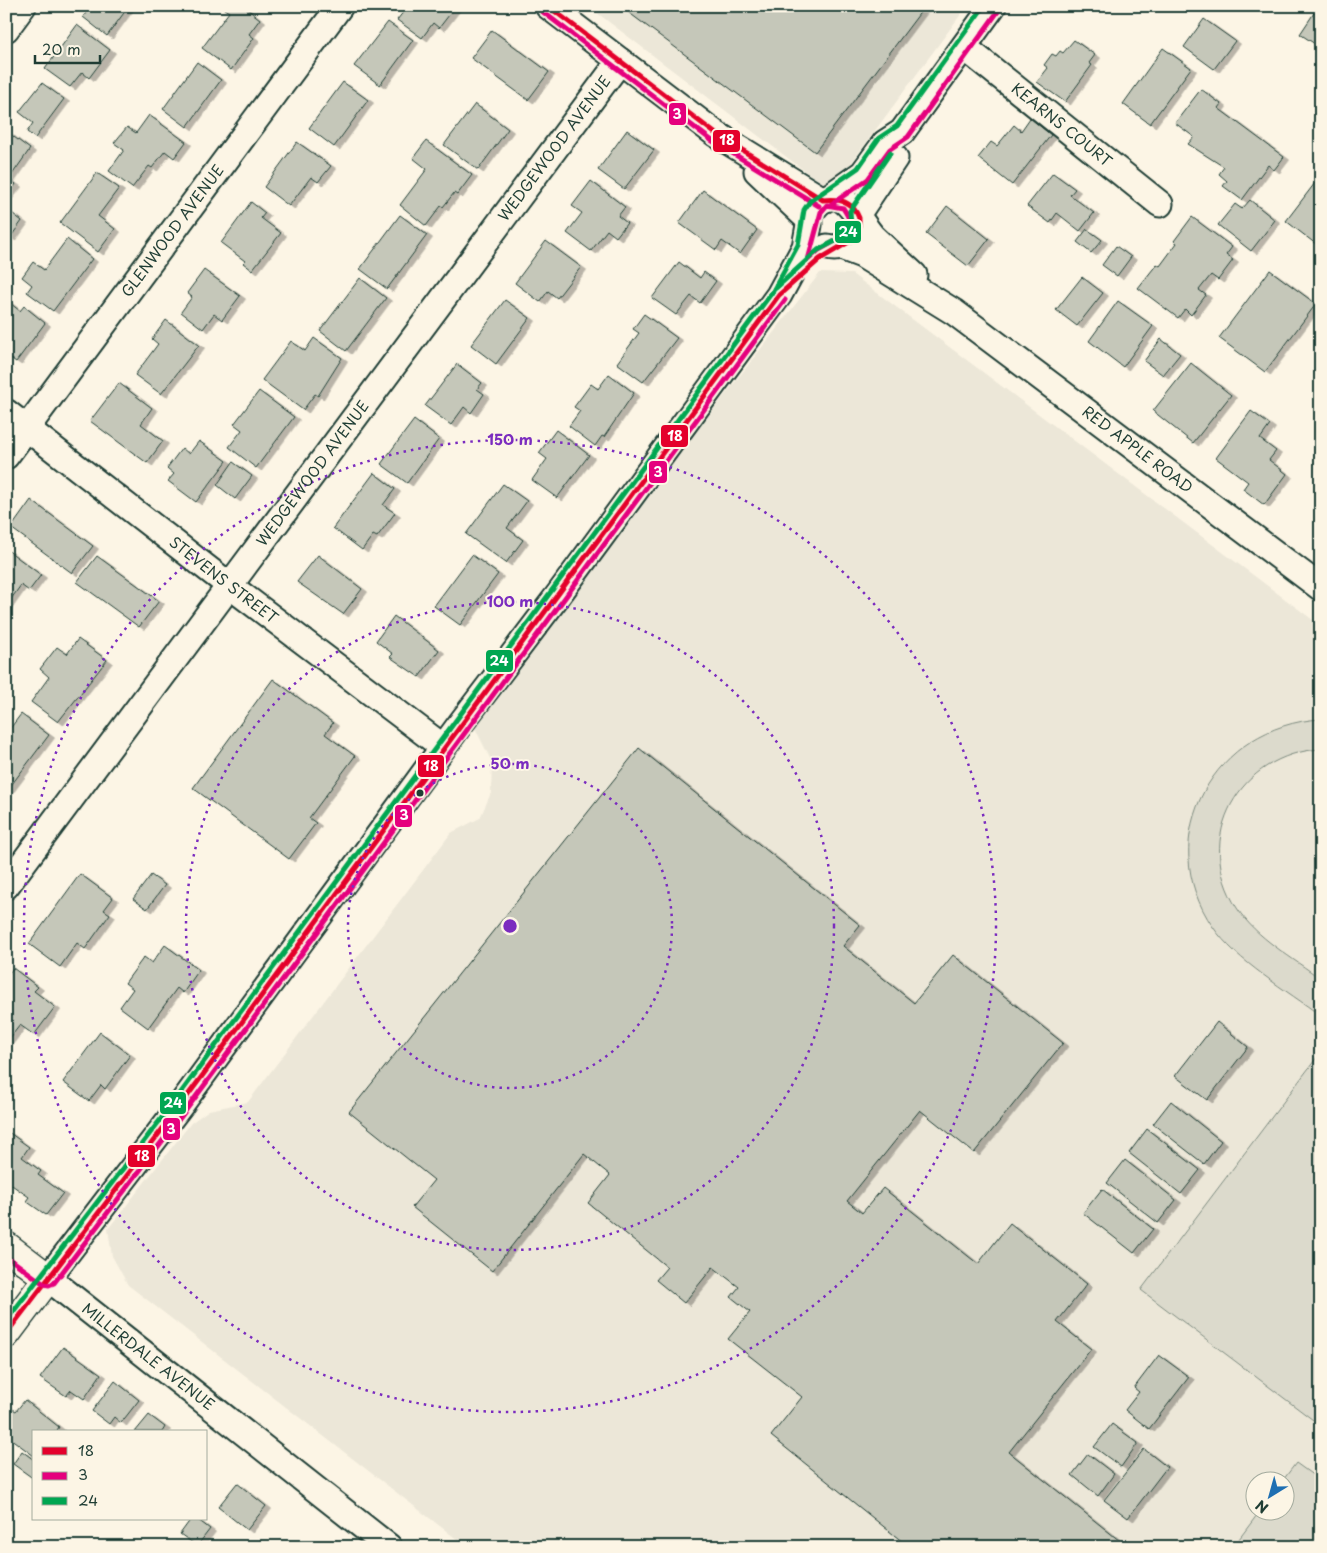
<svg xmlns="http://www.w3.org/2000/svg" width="1327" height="1553" viewBox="0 0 1327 1553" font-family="'Playpen Sans',sans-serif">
<defs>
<filter id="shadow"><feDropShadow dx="5.5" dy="3" stdDeviation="0" flood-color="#0004"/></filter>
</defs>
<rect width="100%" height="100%" fill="#fcf5e5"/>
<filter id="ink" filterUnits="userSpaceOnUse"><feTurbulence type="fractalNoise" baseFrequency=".02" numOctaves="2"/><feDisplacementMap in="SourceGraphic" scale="10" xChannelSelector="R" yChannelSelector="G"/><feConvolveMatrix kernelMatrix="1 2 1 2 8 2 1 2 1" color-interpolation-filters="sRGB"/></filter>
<g filter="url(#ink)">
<!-- built -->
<g fill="#ece7d8" fill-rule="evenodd">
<polygon points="588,6 967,6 843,174 830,184 822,184"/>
<path d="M820,273l32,1 469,352v921h-854l-339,-262 -16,-29 -4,-27 83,-106 18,-13 39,-8 203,-269 29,-15 11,-25 1,-31 -21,-42zM1254,1480h30v30h-30z"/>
</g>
<!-- green -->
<g fill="#dcdacc" stroke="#7e8c80">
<path d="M1321,719v30c-82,5 -129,89 -84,159 19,30 56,50 84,71v37c-33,-25 -85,-55 -108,-89 -62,-90 2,-202 108,-208z"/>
<polygon points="1321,1052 1321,1426 1141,1290"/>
<polygon points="1296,1463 1321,1481 1321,1547 1233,1547 1260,1511 1284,1510 1283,1480"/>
</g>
<!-- building -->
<g fill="#c5c7b9" stroke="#1f3d34" filter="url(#shadow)">
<polygon points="91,6 129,6 107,36 83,17"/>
<polygon points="226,6 243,6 260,19 249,34 254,38 231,70 202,48 229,12 224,9"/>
<polygon points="408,6 456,6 439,28 433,23 422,38 397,20"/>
<polygon points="620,6 925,6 815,152"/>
<polygon points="1314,13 1321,17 1321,48 1300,34"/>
<polygon points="1204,19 1235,41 1214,69 1184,47"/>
<polygon points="388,22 413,40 380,85 354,66"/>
<polygon points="77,25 110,50 89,78 82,72 70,87 45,69"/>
<polygon points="492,30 549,72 528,100 471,58"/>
<polygon points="1074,40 1095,55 1089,63 1092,65 1065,102 1037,82 1048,68 1044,65 1052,54 1056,56 1060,51 1063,53"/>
<polygon points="1163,48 1191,68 1150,124 1123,104"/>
<polygon points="197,62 221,80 187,127 163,109"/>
<polygon points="343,82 368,100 334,147 309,128"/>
<polygon points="42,83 64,99 35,138 27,132 33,123 19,112"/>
<polygon points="1201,89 1221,104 1218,108 1284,157 1274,170 1268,165 1242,200 1223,186 1227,181 1219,174 1224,167 1188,144 1194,137 1175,123"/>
<polygon points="475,104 508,129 478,170 444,145"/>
<polygon points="149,115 186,142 174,158 165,151 152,168 149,166 132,188 109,171 124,150 114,143 127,127 136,133"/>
<polygon points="1030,118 1051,135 1012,185 978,158 991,142 997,146 1014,125 1021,131"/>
<polygon points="627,130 654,150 624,189 598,170"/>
<polygon points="6,131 30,149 9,179 16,184 6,197"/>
<polygon points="426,141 472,175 457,195 454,193 443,207 441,206 426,226 400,205 427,169 413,158"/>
<polygon points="297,142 331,166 318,182 311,177 289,206 264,187"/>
<polygon points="97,173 119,188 98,216 115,229 98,252 60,223"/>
<polygon points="1053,173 1075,189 1070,195 1094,213 1080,231 1057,213 1050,223 1027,206"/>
<polygon points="1318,179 1321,181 1321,248 1286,221"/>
<polygon points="591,181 625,207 618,216 627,223 616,237 607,230 591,251 567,233 582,213 572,206"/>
<polygon points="703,190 757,230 740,254 722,241 716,250 679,223"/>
<polygon points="1250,200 1275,220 1251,251 1218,225 1235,204 1242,209"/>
<polygon points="251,202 265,213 261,218 281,233 252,270 243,263 245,261 221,243"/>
<polygon points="947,206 989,239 968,266 926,234"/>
<polygon points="12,213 22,221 10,238 6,235 6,221"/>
<polygon points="400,215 427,235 387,289 360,269"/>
<polygon points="1192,217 1232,247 1226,255 1233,260 1218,280 1211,275 1199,290 1206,295 1191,315 1185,309 1178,318 1138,288 1157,264 1160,266 1177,243 1174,241"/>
<polygon points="1087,229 1102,240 1091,253 1077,242"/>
<polygon points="67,239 92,259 53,311 27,292 32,285 22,277 33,262 44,270"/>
<polygon points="546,241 581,267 557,298 548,291 540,302 515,283"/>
<polygon points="1116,246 1131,257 1117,276 1102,265"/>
<polygon points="679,262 700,278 704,272 716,281 700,303 691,296 676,315 652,298"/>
<polygon points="204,270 240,296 222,320 214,314 203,329 181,312 192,297 187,293"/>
<polygon points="1270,270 1316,304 1265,372 1219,338"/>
<polygon points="1082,277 1103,293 1077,326 1056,310"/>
<polygon points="360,278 386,298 346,351 320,331"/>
<polygon points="6,300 20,311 24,306 45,323 16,362 6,355"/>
<polygon points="505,300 530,318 496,364 471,345"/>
<polygon points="1118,301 1153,326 1123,367 1089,341"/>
<polygon points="644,314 677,338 643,382 617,363 639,333 633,329"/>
<polygon points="166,320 199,345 161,394 135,375 158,344 152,339"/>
<polygon points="314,338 342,358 318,396 315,394 303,410 262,380 291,341 305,351"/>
<polygon points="1161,339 1180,354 1163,375 1144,361"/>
<polygon points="1191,363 1231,395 1193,443 1153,411"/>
<polygon points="457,364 482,383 477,389 484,394 471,413 464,407 451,425 425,406"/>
<polygon points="609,374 634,393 604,437 602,436 595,446 569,426 580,411 574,407 591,384 598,389"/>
<polygon points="119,383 152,408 141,424 163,441 147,463 90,421"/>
<polygon points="259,391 294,417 256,468 229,447 242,430 234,424"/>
<polygon points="1251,411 1270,425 1260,439 1276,451 1269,460 1287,474 1264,505 1243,489 1248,482 1216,458"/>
<polygon points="414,420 439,439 407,483 381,464"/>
<polygon points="556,430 589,455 557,498 532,480 547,459 539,453"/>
<polygon points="199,441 227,461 196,502 168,481 174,474 167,468 182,448 189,454"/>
<polygon points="233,462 252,476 235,499 217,485"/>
<polygon points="374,473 395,489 383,505 395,513 377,537 373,535 362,550 333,528"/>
<polygon points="503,484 527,501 507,528 523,540 506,563 466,534"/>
<polygon points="31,500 93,546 72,573 11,528"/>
<polygon points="6,549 41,575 29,591 21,585 6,606"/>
<polygon points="318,555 362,589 343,614 297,582"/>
<polygon points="472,555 498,574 460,625 434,606"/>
<polygon points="97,556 159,601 139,627 77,582"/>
<polygon points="394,616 439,650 419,677 390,657 393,654 376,641"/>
<polygon points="78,639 107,660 58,722 31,702 49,677 40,669 57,647 67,654"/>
<polygon points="273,679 333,723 325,734 355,756 309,818 316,823 289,859 193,788"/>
<polygon points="21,714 49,735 6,792 6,734"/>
<polygon points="639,748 860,925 843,946 914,1003 953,955 1063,1043 974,1153 920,1110 847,1201 862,1213 883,1188 978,1264 1010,1223 1087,1284 1057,1322 1091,1349 1009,1452 1120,1541 1116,1547 909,1547 771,1436 802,1397 728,1339 750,1312 731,1297 739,1287 713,1267 684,1303 656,1280 667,1267 588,1203 610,1175 584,1154 492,1271 412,1207 434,1180 349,1112"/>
<polygon points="80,874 113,898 104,910 110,914 85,949 77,943 60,967 29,944"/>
<polygon points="151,875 165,885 147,909 133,899"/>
<polygon points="165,945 199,970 183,993 177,988 148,1028 120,1007 133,989 125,983 144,957 152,963"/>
<polygon points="13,968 38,987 34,991 55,1007 34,1035 20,1025 6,1043 6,977"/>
<polygon points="1217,1022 1248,1047 1207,1100 1175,1076"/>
<polygon points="100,1032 130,1055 105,1089 101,1085 89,1101 63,1082"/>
<polygon points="1171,1101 1221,1141 1204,1164 1153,1124"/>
<polygon points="1147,1129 1200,1170 1181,1194 1129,1153"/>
<polygon points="7,1131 29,1147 22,1157 41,1171 38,1175 63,1193 46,1215 26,1201 29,1197 6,1181"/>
<polygon points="1125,1160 1176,1200 1158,1223 1107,1183"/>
<polygon points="1102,1189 1153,1229 1134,1253 1083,1213"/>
<polygon points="63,1347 101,1374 84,1399 71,1390 66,1396 40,1378"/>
<polygon points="1159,1355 1189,1377 1149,1429 1125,1410 1139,1392 1134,1388"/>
<polygon points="115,1381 139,1400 121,1423 114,1417 109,1424 92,1411"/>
<polygon points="25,1400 59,1427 56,1432 34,1432 34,1456 6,1435 6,1424 9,1420 6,1414 11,1408 16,1411"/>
<polygon points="149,1415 165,1427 162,1432 135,1432"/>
<polygon points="1112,1424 1138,1443 1121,1467 1094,1447"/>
<polygon points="1144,1449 1167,1467 1128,1518 1104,1500"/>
<polygon points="22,1451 34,1460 34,1479 13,1464"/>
<polygon points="1088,1454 1114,1474 1098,1496 1072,1475"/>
<polygon points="237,1483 266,1506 247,1530 218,1507"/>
<polygon points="191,1519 197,1519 210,1529 197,1546 180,1534"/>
</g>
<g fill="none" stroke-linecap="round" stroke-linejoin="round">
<!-- minor casing -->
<g stroke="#1f3d34" stroke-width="29">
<g id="minor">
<polyline points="548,6 716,134 823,200"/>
<polyline points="6,29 23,6"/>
<path id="s1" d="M964,47l196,157"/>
<polyline points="757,171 809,220"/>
<polyline points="826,199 863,173 885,143 902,132 993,6"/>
<path d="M812,211c28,-39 46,11 62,27 13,12 26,24 40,37"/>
<polyline points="857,215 895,158"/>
<path d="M827,247c21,5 32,-12 31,-30"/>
<path id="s2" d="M841,247l21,8 92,57 367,276"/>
<path id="s3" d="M6,412l224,174 213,161"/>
<path id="s4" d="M6,456l334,-450"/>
<path id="s5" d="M6,886l614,-825"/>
<polyline points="389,1547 48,1278 180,1106 461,723 559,594 779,295 805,247 809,225"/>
</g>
</g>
<!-- major casing -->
<g stroke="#1f3d34" stroke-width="31">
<polyline id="major" points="6,1246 48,1278 6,1334"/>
</g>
<!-- minor -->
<use href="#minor" stroke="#fcf5e5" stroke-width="25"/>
<!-- major -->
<use href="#major" stroke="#fcf5e5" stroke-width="28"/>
<!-- bus-1 casing -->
<g stroke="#fcf5e5" stroke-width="9">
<path id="bus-1" d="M6,1334l174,-228 599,-811 41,-36 32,-19 7,-14v-8c-6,-16 -20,-20 -36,-18l-107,-66 -168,-128"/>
</g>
<!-- bus-2 casing -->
<g stroke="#fcf5e5" stroke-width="9">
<g id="bus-2">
<polyline points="543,12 711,140 819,206"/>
<path d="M827,205l16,3c6,9 10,16 5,26l-29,16 -11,10 13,-48z"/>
<polyline points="830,205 868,179 890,149 908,137 999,10"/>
<polyline points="6,1256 44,1284 49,1285 54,1283 186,1110 785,300"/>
</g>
</g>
<!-- bus-3 casing -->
<g stroke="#fcf5e5" stroke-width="9">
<g id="bus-3">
<polyline points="776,288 818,250 847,235 851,225 850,211 890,153"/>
<polyline points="6,1321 174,1102 773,291 798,245 804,210 810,201 858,168 879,138 897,126 984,6"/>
</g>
</g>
<!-- bus-1 -->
<use href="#bus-1" stroke="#e4002b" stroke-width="5"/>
<!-- bus-2 -->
<use href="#bus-2" stroke="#e5007d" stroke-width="5"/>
<!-- bus-3 -->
<use href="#bus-3" stroke="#00a651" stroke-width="5"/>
</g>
</g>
<!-- distance rings -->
<g fill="none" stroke="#7b2cbf" stroke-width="2.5" stroke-dasharray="2.5 5">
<circle cx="510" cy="926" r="162"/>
<circle cx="510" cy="926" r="324"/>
<circle cx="510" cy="926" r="486"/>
</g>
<!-- markers -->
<circle fill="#1f3d34" stroke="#fcf5e5" stroke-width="2" cx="420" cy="793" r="4.5"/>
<g text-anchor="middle" stroke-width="4" stroke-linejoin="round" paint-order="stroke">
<!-- street labels -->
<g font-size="15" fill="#1f3d34" stroke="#fcf5e5">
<text dy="5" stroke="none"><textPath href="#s1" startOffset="125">KEARNS COURT</textPath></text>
<text dy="5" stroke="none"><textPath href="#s5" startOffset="919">WEDGEWOOD AVENUE</textPath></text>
<text dy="5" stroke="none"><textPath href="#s4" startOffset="280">GLENWOOD AVENUE</textPath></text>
<text dy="5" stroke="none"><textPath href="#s2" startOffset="360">RED APPLE ROAD</textPath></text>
<text dy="5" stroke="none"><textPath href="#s5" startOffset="514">WEDGEWOOD AVENUE</textPath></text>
<text dy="5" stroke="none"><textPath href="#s3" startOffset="275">STEVENS STREET</textPath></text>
<text transform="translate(148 1357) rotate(38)" y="5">MILLERDALE AVENUE</text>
</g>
</g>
<circle cx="510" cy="926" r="8" fill="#7b2cbf" stroke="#fcf5e5" stroke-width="2.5"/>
<g font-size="15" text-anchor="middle" font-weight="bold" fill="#7b2cbf" stroke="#fcf5e5" stroke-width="4" stroke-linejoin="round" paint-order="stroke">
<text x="510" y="445">150 m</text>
<text x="510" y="607">100 m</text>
<text x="510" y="769">50 m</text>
</g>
<g stroke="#fcf5e5" stroke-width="2">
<rect x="668" y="102" width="19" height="24" rx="5" fill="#e5007d"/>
<rect x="712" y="129" width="29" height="24" rx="5" fill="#e4002b"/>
<rect x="834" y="220" width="28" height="24" rx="5" fill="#00a651"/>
<rect x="660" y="424" width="29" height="24" rx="5" fill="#e4002b"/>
<rect x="648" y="460" width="20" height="24" rx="5" fill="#e5007d"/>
<rect x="485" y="649" width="29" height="24" rx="5" fill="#00a651"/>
<rect x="417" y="754" width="28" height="24" rx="5" fill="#e4002b"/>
<rect x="394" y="804" width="19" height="24" rx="5" fill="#e5007d"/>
<rect x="159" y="1091" width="28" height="24" rx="5" fill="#00a651"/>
<rect x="162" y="1117" width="19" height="24" rx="5" fill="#e5007d"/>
<rect x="127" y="1144" width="29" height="24" rx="5" fill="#e4002b"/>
</g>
<g font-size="14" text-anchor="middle" font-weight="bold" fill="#fff">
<text x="677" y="119">3</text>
<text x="727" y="145">18</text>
<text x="848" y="237">24</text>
<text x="675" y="441">18</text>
<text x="658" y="477">3</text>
<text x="499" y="666">24</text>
<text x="431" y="771">18</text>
<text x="404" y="820">3</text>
<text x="173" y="1108">24</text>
<text x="171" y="1134">3</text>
<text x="142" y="1161">18</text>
</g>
<!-- margin -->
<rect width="1327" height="1553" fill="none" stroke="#fcf5e5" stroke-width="25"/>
<rect x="12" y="12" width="1302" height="1528" fill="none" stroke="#1f3d34" stroke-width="2" filter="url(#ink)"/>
<!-- legend -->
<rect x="32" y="1430" width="175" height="90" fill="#fcf5e5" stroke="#a4ab9e"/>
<rect x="42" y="1447" width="25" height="8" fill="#e4002b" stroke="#a4ab9e"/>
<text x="78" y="1456" font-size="15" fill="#1f3d34">18</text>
<rect x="42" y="1472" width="25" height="8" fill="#e5007d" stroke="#a4ab9e"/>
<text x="78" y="1480" font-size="15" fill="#1f3d34">3</text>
<rect x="42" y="1497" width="25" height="8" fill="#00a651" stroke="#a4ab9e"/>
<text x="78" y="1506" font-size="15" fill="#1f3d34">24</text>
<!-- north arrow -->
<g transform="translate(1270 1496) rotate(217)"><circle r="24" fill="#fcf5e5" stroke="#a4ab9e"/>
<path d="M0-4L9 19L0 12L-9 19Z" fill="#1f6fb2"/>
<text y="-8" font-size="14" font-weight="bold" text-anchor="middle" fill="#1f3d34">N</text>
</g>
<!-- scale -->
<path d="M35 55v8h65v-8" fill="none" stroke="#1f3d34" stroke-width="2.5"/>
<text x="42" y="55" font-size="15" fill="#1f3d34" stroke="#fcf5e5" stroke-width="4" paint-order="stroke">20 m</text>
</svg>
